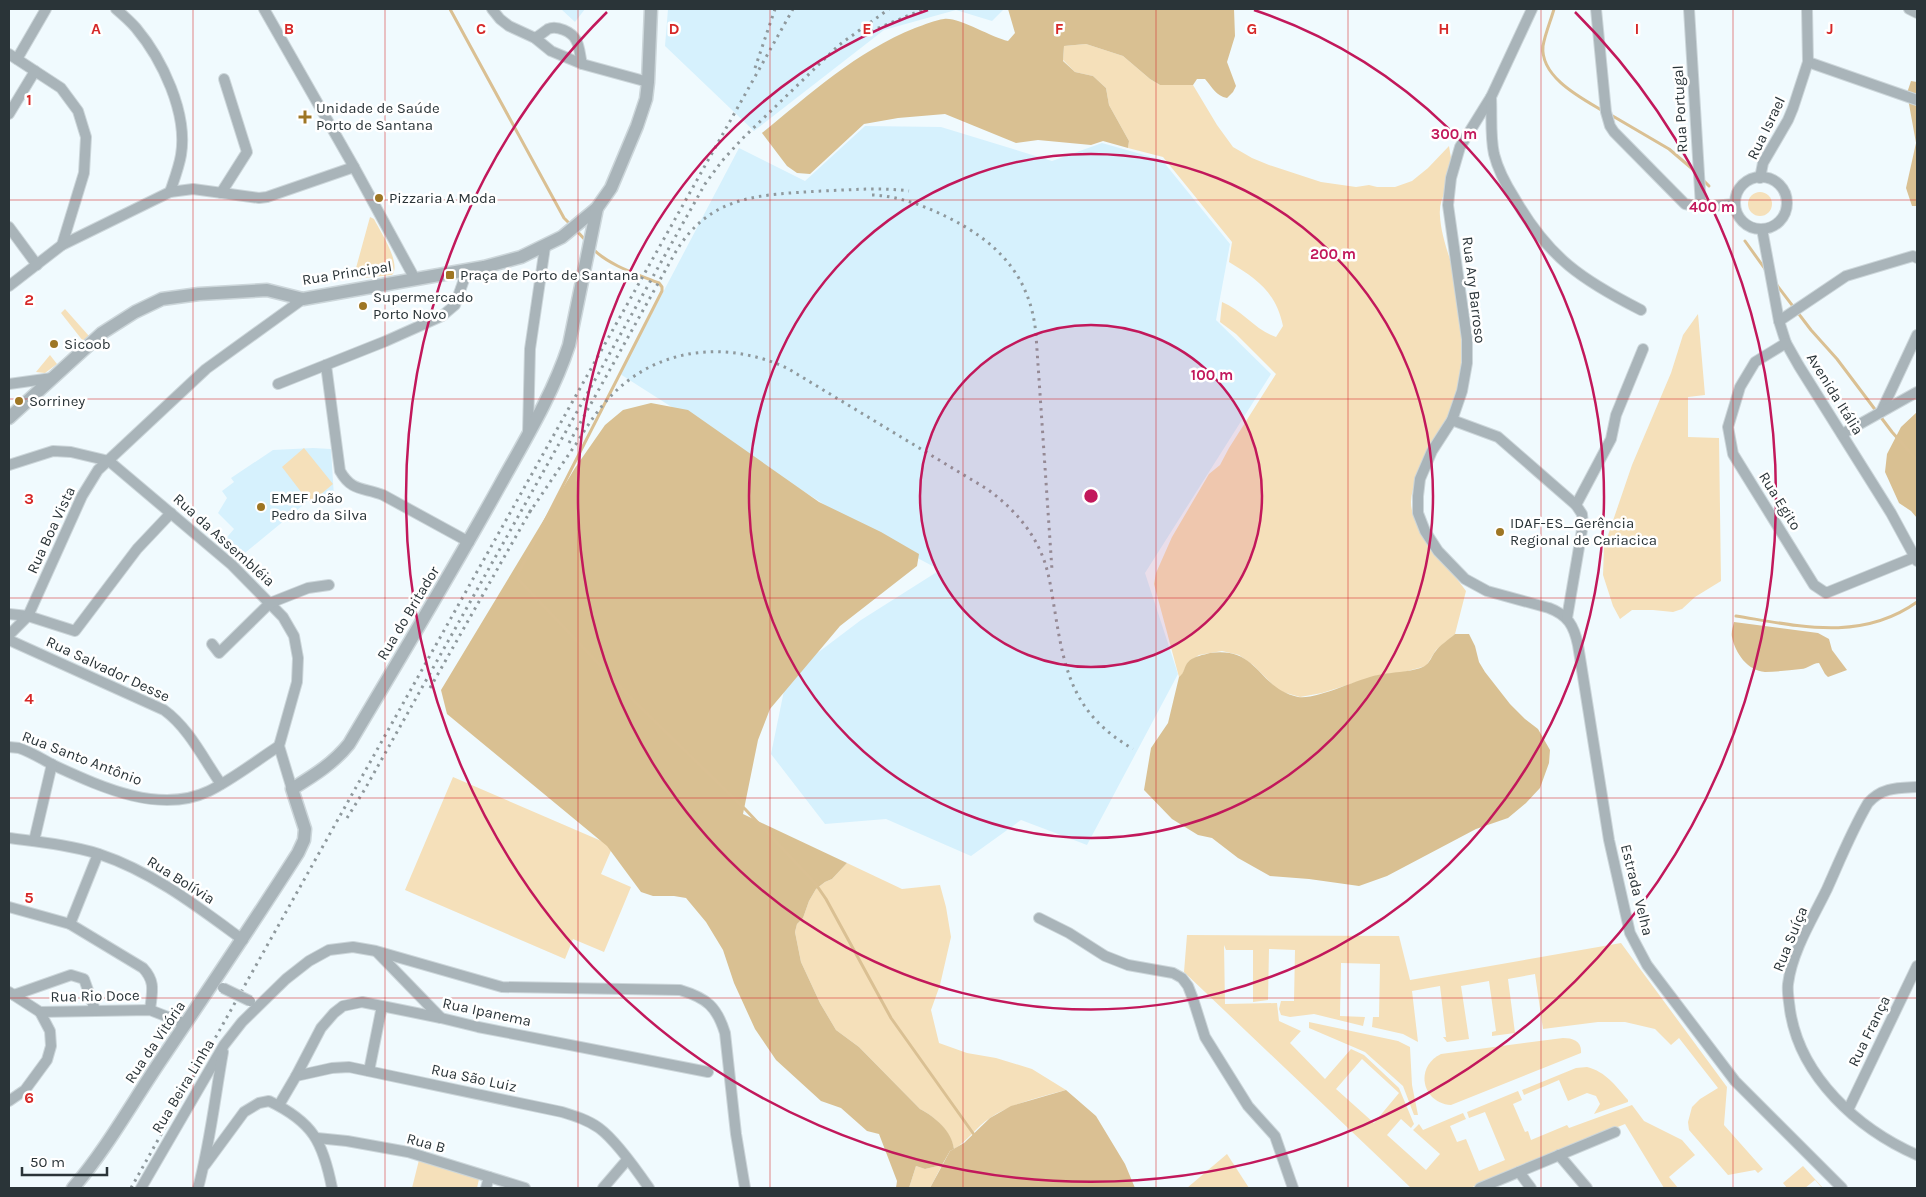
<svg xmlns="http://www.w3.org/2000/svg" width="1926" height="1197" viewBox="0 0 1926 1197" font-family="Karla,sans-serif">
<rect width="100%" height="100%" fill="#f0fafe"/>
<!-- built -->
<g fill="#d6f1fd">
<polygon points="561,9 585,9 575,22"/>
<polygon points="668,9 1004,9 992,21 956,10 884,30 754,131 665,46"/>
<polygon points="865,126 941,127 1052,161 1102,143 1162,160 1230,244 1216,320 1271,374 1145,573 1178,674 1087,845 1021,820 971,856 886,819 825,824 771,754 787,676 861,620 940,570 861,528 620,374 739,148 805,181"/>
<polygon points="313,448 331,449 334,497 308,501 240,557 223,542 234,529 218,513 227,498 222,491 234,482 231,478 273,450"/>
</g>
<!-- green -->
<g fill="#f5e0ba" fill-rule="evenodd">
<path d="M1086,44l37,12 27,23 10,6h33l24,40 16,22 19,11 17,7 52,17 35,5 13,-2 8,2h18l17,-6 16,-13 21,-22c1,7 3,15 3,22 -1,17 -14,30 -12,48 1,20 10,42 16,62 5,20 11,66 8,87 -4,31 -19,60 -33,88 -8,15 -20,32 -20,49 0,30 39,65 55,89l-11,43 -19,16 -10,16 -22,6 -25,3 -57,18 -22,4 -21,-6 -26,-26 -14,-10 -17,-4 -23,4 -11,7 -6,13 -3,2 -25,-93 2,-11 16,-36 37,-63 11,-9 9,-17 47,-74 -40,-40 -16,-12 2,-20c20,8 33,28 54,35l7,-11c-7,-34 -26,-47 -54,-64l3,-20 -69,-85 -35,-9 1,-7 -20,-36 -3,-17 -13,-12 -18,-4 -12,-12 1,-14z"/>
<circle cx="1760" cy="204" r="12"/>
<path d="M370,217l4,2c6,12 28,45 18,56l-39,4z"/>
<polygon points="65,309 89,336 83,341 61,313"/>
<polygon points="1698,314 1705,395 1688,397 1688,437 1719,438 1721,581 1695,597 1682,609 1673,612 1653,610 1632,610 1620,619 1613,606 1603,575 1604,547 1632,465 1671,373 1683,335"/>
<polygon points="50,355 57,364 45,373 36,372"/>
<polygon points="304,448 333,484 314,500 308,501 282,467"/>
<polygon points="453,777 613,846 601,874 631,887 604,952 573,939 565,959 405,890"/>
<path d="M847,863l55,26 38,-4 6,22 5,30 -11,48 -9,25 8,33 28,10 29,5 36,11 34,21c-25,7 -54,13 -76,28 -14,9 -22,23 -36,31 -3,-18 -19,-32 -34,-40l-61,-62 -23,-17 -16,-27 -19,-41 -6,-30 2,-8 6,-6 6,-17 7,-12 9,-7 7,-3z"/>
<path d="M1187,935l212,1 11,44 211,-37 106,144 -3,38 39,44 -5,4 -3,-3 -27,5 -39,-45 -1,-8 4,-15 8,-8 18,-11 -39,-50 -8,7 -16,-16 -30,-7h-27l-55,7 -8,-55 -27,5 7,54 -23,3v-4l4,-1 -7,-50 -28,5 8,53 -22,3 -4,-5h3l-6,-51 -28,5 6,51 -15,-8 -31,-7 1,-10h6l1,-53 -39,-1 -1,53 25,1 -2,9 -49,-12 -24,3 -9,-2 -2,-6 2,-8h13l1,-51 -26,-1 -1,51 -15,2v-52h-27l-2,-5 1,59 52,-1 2,18 22,10 -11,12 35,36 26,-30 13,6 35,33 15,36 -3,4 -10,-9 -14,16 39,35 14,-16 -27,-24 6,-6 4,6 40,-17 3,6 -16,7 7,16 9,-3 13,32 26,-11 -20,-48 -16,6 -2,-6 51,-21 4,9 -9,4 12,28 3,-1 3,9 36,-15 2,3 63,-23 12,16 38,19 13,15 -26,22 9,11h-14l-39,-64 -155,64h-59l-227,-216zM1362,1059l37,34 -25,30 -38,-34z"/>
<polygon points="1309,1022 1398,1041 1410,1047 1412,1085 1418,1115 1414,1115 1403,1086 1365,1052 1309,1028"/>
<path d="M1563,1038c10,0 19,3 18,15l-130,52c-29,-2 -37,-38 -10,-51z"/>
<path d="M1587,1067c19,5 28,18 41,33v2l-34,12 6,-10 -4,-8 -9,-3 -19,8 -9,-21 -35,15 -2,-5 54,-22z"/>
<polygon points="1227,1154 1249,1188 1187,1188"/>
<polygon points="419,1160 480,1175 477,1188 412,1188"/>
<polygon points="942,1165 930,1188 909,1188 916,1166 925,1169"/>
<polygon points="1803,1166 1823,1188 1824,1188 1822,1188 1815,1180 1805,1188 1787,1188 1783,1183"/>
</g>
<!-- forest -->
<g fill="#d9c092">
<path d="M1008,9h226l1,27 -8,26 9,24 -3,6 -6,6c-11,-2 -15,-11 -22,-19h-8l-4,6h-33l-10,-6 -27,-23 -37,-12 -22,2 -1,15 12,11 18,4 13,12 3,17 20,36 -1,7 -25,-7 -12,4 -53,-5 -22,3 -71,-29 -47,4 -34,6 -54,50 -13,-1 -10,-7 -25,-33c48,-39 95,-82 153,-105 9,-3 20,-8 29,-9 15,-2 48,19 64,22l7,-8z"/>
<polygon points="1911,81 1917,82 1917,206 1912,206 1906,188 1916,143 1907,93"/>
<path d="M651,403l37,7 131,92 62,30 38,22 -2,12 -77,60 -70,83 -12,31 -15,74 104,49 -15,16 -7,3 -9,7 -7,12 -6,17 -6,6 -2,8 6,30 19,41 16,27 23,17 61,62c15,8 32,22 34,40l-4,2 -8,14 -17,4 -9,-3 -7,22h-13l1,-7 -18,-47 -12,-3 -26,-23 -20,-7 -45,-41 -21,-31 -21,-46 -11,-33 -17,-28 -20,-24 -12,-2h-21l-12,-4 -34,-46 -160,-132 -6,-24 134,-222 30,-43 18,-15z"/>
<polygon points="1917,412 1917,518 1911,511 1899,503 1885,472 1887,454 1901,427"/>
<path d="M1455,634h14l6,12 4,16 6,10 25,32 15,15 13,10 12,21 -1,13 -9,25 -14,15 -18,15 -32,11 -89,47 -28,10 -50,-7 -39,-3 -32,-18 -26,-20 -14,-3 -26,-16 -28,-29 7,-42 17,-25 11,-46c6,-4 5,-12 10,-16 6,-5 14,-6 21,-8 49,-7 48,36 88,44 19,3 59,-18 80,-22 12,-3 40,-3 48,-10 4,-3 6,-9 9,-13 5,-7 13,-12 20,-18z"/>
</g>
<!-- water -->
<g fill="#dac093">
<path d="M1734,622l84,11 11,6 3,11 15,20 -19,7 -3,-3 -6,-11c-7,0 -11,6 -18,6 -12,1 -24,3 -36,3 -17,-1 -30,-19 -33,-35 -1,-5 1,-10 2,-15z"/>
<polygon points="1066,1090 1096,1116 1125,1164 1135,1188 930,1188 950,1151 964,1143 990,1118 1011,1106"/>
</g>
<g fill="none" stroke-linecap="round" stroke-linejoin="round">
<!-- stream -->
<g stroke="#dac093" stroke-width="3">
<polyline points="450,9 564,218 572,226"/>
<path d="M1554,9c-3,11 -9,25 -11,37 -3,31 38,52 60,65"/>
<polyline points="1611,115 1669,149 1696,172"/>
<polyline points="1702,179 1709,186"/>
<polyline points="576,230 587,242"/>
<polyline points="1745,241 1765,269"/>
<path d="M593,249c17,17 44,25 66,34l3,4v4l-143,281 -1,7 117,123 110,107 70,74 11,16 65,119 84,118"/>
<polyline points="1776,284 1811,330 1837,359 1892,432 1917,460"/>
<path d="M1736,616c63,10 125,26 181,-14"/>
</g>
<!-- minor casing -->
<g stroke="#ccd6da" stroke-width="12">
<g id="minor">
<path d="M116,9c7,6 14,12 20,19 26,31 52,85 45,127 -2,12 -7,25 -11,37"/>
<polyline points="264,9 354,167 415,279"/>
<polyline points="492,9 500,19 509,26 535,38 551,51 582,64 648,82"/>
<path d="M1532,9l-41,88 -31,50 -9,31 -3,27 19,134v24l-5,28 -10,29 -20,31 -12,28 -2,17v17l7,18 13,20 27,28 22,12 62,17c19,7 25,18 29,37l31,195 21,93 17,32 88,116 107,107"/>
<polyline points="1596,9 1606,112 1610,126 1614,132 1685,204 1701,207 1735,204"/>
<polyline points="1689,9 1701,207"/>
<polyline points="1909,9 1917,13"/>
<path d="M535,38c4,-2 9,-6 13,-9 9,-4 24,3 28,11 4,7 4,17 6,24"/>
<polyline points="9,54 61,88 78,111 86,137 84,173 62,245"/>
<polyline points="17,59 46,9"/>
<polyline points="1808,62 1917,100"/>
<path d="M1491,97c1,18 -1,39 3,57 4,16 12,31 21,45 34,59 67,81 126,111"/>
<polyline points="9,114 35,71"/>
<circle cx="1761" cy="203" r="26"/>
<polyline points="1760,178 1763,163 1788,120 1793,108 1808,62 1807,9"/>
<polyline points="221,193 247,152 224,79"/>
<polyline points="9,227 37,265"/>
<polyline points="1762,229 1779,321 1786,343 1799,366 1891,513 1917,561"/>
<polyline points="9,286 62,245 170,192 193,189 259,198 267,197 354,167"/>
<polyline points="1779,321 1846,276 1913,256 1917,258"/>
<polyline points="1786,343 1755,362 1740,387 1728,427 1733,454 1814,585 1826,593 1915,557"/>
<path d="M326,365l14,106c12,21 23,16 43,24l86,47"/>
<polyline points="9,384 52,378"/>
<polyline points="278,384 386,341 442,316 455,305 467,271"/>
<polyline points="1881,412 1917,335"/>
<polyline points="1452,420 1498,437 1576,505"/>
<polyline points="528,433 530,349 545,247"/>
<polyline points="1842,434 1917,392"/>
<polyline points="9,465 53,451 71,452 109,461 232,565 283,617 294,636 298,658 297,682 279,746 292,789"/>
<polyline points="9,614 28,616 75,631 137,549 171,513"/>
<polyline points="1567,618 1583,524 1582,514 1576,505 1611,439 1616,415 1643,349"/>
<polyline points="9,635 28,616 82,496 98,470 206,369 303,299"/>
<path d="M9,640l155,70c25,18 40,50 57,74"/>
<polyline points="212,644 219,653 270,603 308,588 329,585"/>
<path d="M9,747l10,1c12,4 23,11 34,17 46,21 106,50 156,26 24,-12 47,-30 70,-45"/>
<path d="M1917,787c-19,1 -35,0 -49,16 -16,27 -28,57 -41,86 -14,29 -35,62 -39,95 -1,8 1,17 2,26 10,67 68,119 127,145"/>
<path d="M9,838c30,4 61,7 90,16 54,18 99,53 144,86"/>
<polyline points="34,841 52,764"/>
<path d="M9,907l61,17 73,44c13,14 9,24 7,42"/>
<polyline points="1039,918 1069,933 1105,956 1128,965 1173,973 1182,978 1188,986 1193,999 1205,1037 1248,1106 1275,1136 1293,1188"/>
<polyline points="70,924 98,854"/>
<polyline points="377,952 441,1018"/>
<polyline points="9,992 40,1012 150,1010 186,1024"/>
<polyline points="14,995 71,975 84,979 95,1010"/>
<polyline points="369,1071 382,1006"/>
<polyline points="296,1076 321,1028 334,1013 343,1006 362,1002 441,1018 478,1027 708,1072"/>
<polyline points="9,1101 25,1090 47,1060 51,1046 50,1031 40,1012"/>
<path d="M279,1105l17,-29 36,-8 17,-1 213,45c13,4 26,8 37,16 15,11 39,44 50,60"/>
<polyline points="1848,1110 1917,966"/>
<polyline points="317,1138 347,1141 408,1152 525,1188"/>
<polyline points="1559,1155 1587,1188"/>
<path d="M205,1165l39,-53 15,-9 10,-2c44,21 54,41 63,87"/>
<polyline points="1519,1172 1531,1188"/>
<path d="M141,1188l83,-143 18,-23 44,-43 23,-18 20,-11 24,-3 23,4 126,36 178,3c27,8 37,17 45,43l11,101 9,54"/>
<path d="M198,1188c12,-44 17,-91 25,-136"/>
<polyline points="486,1188 489,1177"/>
<polyline points="603,1188 627,1160"/>
<polyline points="1480,1188 1615,1132"/>
</g>
</g>
<!-- tertiary casing -->
<g stroke="#ccd6da" stroke-width="15">
<g id="tertiary">
<polyline points="9,418 102,333 135,312 162,299 199,294 267,290 303,299 484,267 521,257 562,237 597,208 611,188 637,126 646,99 648,82 651,9"/>
<path d="M73,1188c35,-41 60,-87 90,-131 46,-68 91,-135 135,-204l6,-13 1,-11 -13,-40c21,-13 41,-25 57,-45 51,-86 103,-172 151,-259 25,-45 53,-91 69,-140l28,-137"/>
</g>
</g>
<!-- minor -->
<use href="#minor" stroke="#a9b4b9" stroke-width="10"/>
<!-- tertiary -->
<use href="#tertiary" stroke="#a9b4b9" stroke-width="12"/>
<!-- rail -->
<g stroke="#8f999d" stroke-width="3" stroke-dasharray="2.5 5" stroke-linecap="butt">
<polyline points="864,34 924,9"/>
<polyline points="755,68 775,9"/>
<path d="M872,195c26,1 50,10 73,21 52,25 86,60 91,119l16,235"/>
<path d="M569,443l106,-190c35,-59 85,-58 146,-62 30,-1 58,-4 88,0"/>
<path d="M529,513c16,-23 31,-46 47,-69 10,-16 20,-32 33,-46 47,-51 117,-58 178,-30l200,121c25,18 46,41 57,71 6,17 8,35 11,52 10,63 20,103 78,137"/>
<polyline points="430,688 532,508"/>
<polyline points="347,818 365,789 705,184 722,161 742,139 839,45 889,9"/>
<polyline points="131,1188 793,9"/>
</g>
<!-- minor-bridge casing -->
<g stroke="#ccd6da" stroke-width="12" stroke-linecap="butt">
<polyline id="minor-bridge" points="223,988 250,1001"/>
</g>
<!-- minor-bridge -->
<use href="#minor-bridge" stroke="#a9b4b9" stroke-width="10"/>
</g>
<!-- grid -->
<path fill="none" stroke="#d62828" stroke-width="1" stroke-opacity="0.55" d="M193,9v1179M385,9v1179M578,9v1179M770,9v1179M963,9v1179M1156,9v1179M1348,9v1179M1541,9v1179M1733,9v1179M9,200h1908M9,399h1908M9,598h1908M9,798h1908M9,998h1908"/>
<!-- distance rings -->
<circle cx="1091" cy="496" r="171" fill="#c2185b" fill-opacity=".12"/>
<g fill="none" stroke="#c2185b" stroke-width="2.5">
<circle cx="1091" cy="496" r="171"/>
<circle cx="1091" cy="496" r="342"/>
<path d="M1254 10A513 513 0 1 1 928 10"/>
<path d="M1575 12A685 685 0 1 1 607 12"/>
</g>
<!-- markers -->
<g fill="#9e7624" stroke="#fff" stroke-width="2">
<path d="M302.5 109.5h5v5h5v5h-5v5h-5v-5h-5v-5h5z"/>
<circle cx="379" cy="198" r="5"/>
<rect x="445" y="270" width="10" height="10" rx="2.5"/>
<circle cx="363" cy="306" r="5"/>
<circle cx="54" cy="344" r="5"/>
<circle cx="19" cy="401" r="5"/>
<circle cx="261" cy="507" r="5"/>
<circle cx="1500" cy="532" r="5"/>
</g>
<g text-anchor="middle" stroke-width="5" stroke-linejoin="round" paint-order="stroke">
<!-- poi labels -->
<g font-size="15" fill="#2a3438" stroke="#fff" text-anchor="start">
<text x="316" y="113">Unidade de Saúde<tspan x="316" dy="17">Porto de Santana</tspan></text>
<text x="389" y="203">Pizzaria A Moda</text>
<text x="460" y="280">Praça de Porto de Santana</text>
<text x="373" y="302">Supermercado<tspan x="373" dy="17">Porto Novo</tspan></text>
<text x="64" y="349">Sicoob</text>
<text x="29" y="406">Sorriney</text>
<text x="271" y="503">EMEF João<tspan x="271" dy="17">Pedro da Silva</tspan></text>
<text x="1510" y="528">IDAF-ES_Gerência<tspan x="1510" dy="17">Regional de Cariacica</tspan></text>
</g>
<!-- street labels -->
<g font-size="15" fill="#2a3438" stroke="#fff">
<text transform="translate(1680 109) rotate(-93)" y="5">Rua Portugal</text>
<text transform="translate(1766 128) rotate(-64)" y="5">Rua Israel</text>
<text transform="translate(347 273) rotate(-9)" y="5">Rua Principal</text>
<text transform="translate(1474 290) rotate(83)" y="5">Rua Ary Barroso</text>
<text transform="translate(1835 394) rotate(58)" y="5">Avenida Itália</text>
<text transform="translate(1780 501) rotate(58)" y="5">Rua Egito</text>
<text transform="translate(51 530) rotate(-65)" y="5">Rua Boa Vista</text>
<text transform="translate(224 540) rotate(42)" y="5">Rua da Assembléia</text>
<text transform="translate(408 613) rotate(-59)" y="5">Rua do Britador</text>
<text transform="translate(108 669) rotate(25)" y="5">Rua Salvador Desse</text>
<text transform="translate(82 758) rotate(21)" y="5">Rua Santo Antônio</text>
<text transform="translate(181 880) rotate(32)" y="5">Rua Bolívia</text>
<text transform="translate(1637 890) rotate(76)" y="5">Estrada Velha</text>
<text transform="translate(1790 939) rotate(-68)" y="5">Rua Suíça</text>
<text transform="translate(95 996) rotate(-1)" y="5">Rua Rio Doce</text>
<text transform="translate(487 1012) rotate(12)" y="5">Rua Ipanema</text>
<text transform="translate(1869 1031) rotate(-64)" y="5">Rua França</text>
<text transform="translate(155 1042) rotate(-56)" y="5">Rua da Vitória</text>
<text transform="translate(474 1078) rotate(12)" y="5">Rua São Luiz</text>
<text transform="translate(183 1086) rotate(-59)" y="5">Rua Beira Linha</text>
<text transform="translate(426 1143) rotate(15)" y="5">Rua B</text>
</g>
</g>
<g font-size="16" text-anchor="middle" font-weight="bold" fill="#d62828" stroke="#fff" stroke-width="5" stroke-linejoin="round" paint-order="stroke">
<text x="96" y="34">A</text>
<text x="289" y="34">B</text>
<text x="481" y="34">C</text>
<text x="674" y="34">D</text>
<text x="867" y="34">E</text>
<text x="1059" y="34">F</text>
<text x="1252" y="34">G</text>
<text x="1444" y="34">H</text>
<text x="1637" y="34">I</text>
<text x="1830" y="34">J</text>
<text x="29" y="105">1</text>
<text x="29" y="305">2</text>
<text x="29" y="504">3</text>
<text x="29" y="704">4</text>
<text x="29" y="903">5</text>
<text x="29" y="1103">6</text>
</g>
<circle cx="1091" cy="496" r="8" fill="#c2185b" stroke="#fff" stroke-width="2.5"/>
<g font-size="15" text-anchor="middle" font-weight="bold" fill="#c2185b" stroke="#fff" stroke-width="5" stroke-linejoin="round" paint-order="stroke">
<text x="1454" y="139">300 m</text>
<text x="1712" y="212">400 m</text>
<text x="1333" y="259">200 m</text>
<text x="1212" y="380">100 m</text>
</g>
<!-- border -->
<rect width="1926" height="1197" fill="none" stroke="#2a3438" stroke-width="20"/>
<!-- scale -->
<path d="M22 1167v8h85v-8" fill="none" stroke="#2a3438" stroke-width="2.5"/>
<text x="30" y="1167" font-size="15" fill="#2a3438" stroke="#ffffff" stroke-width="4" paint-order="stroke">50 m</text>
</svg>
